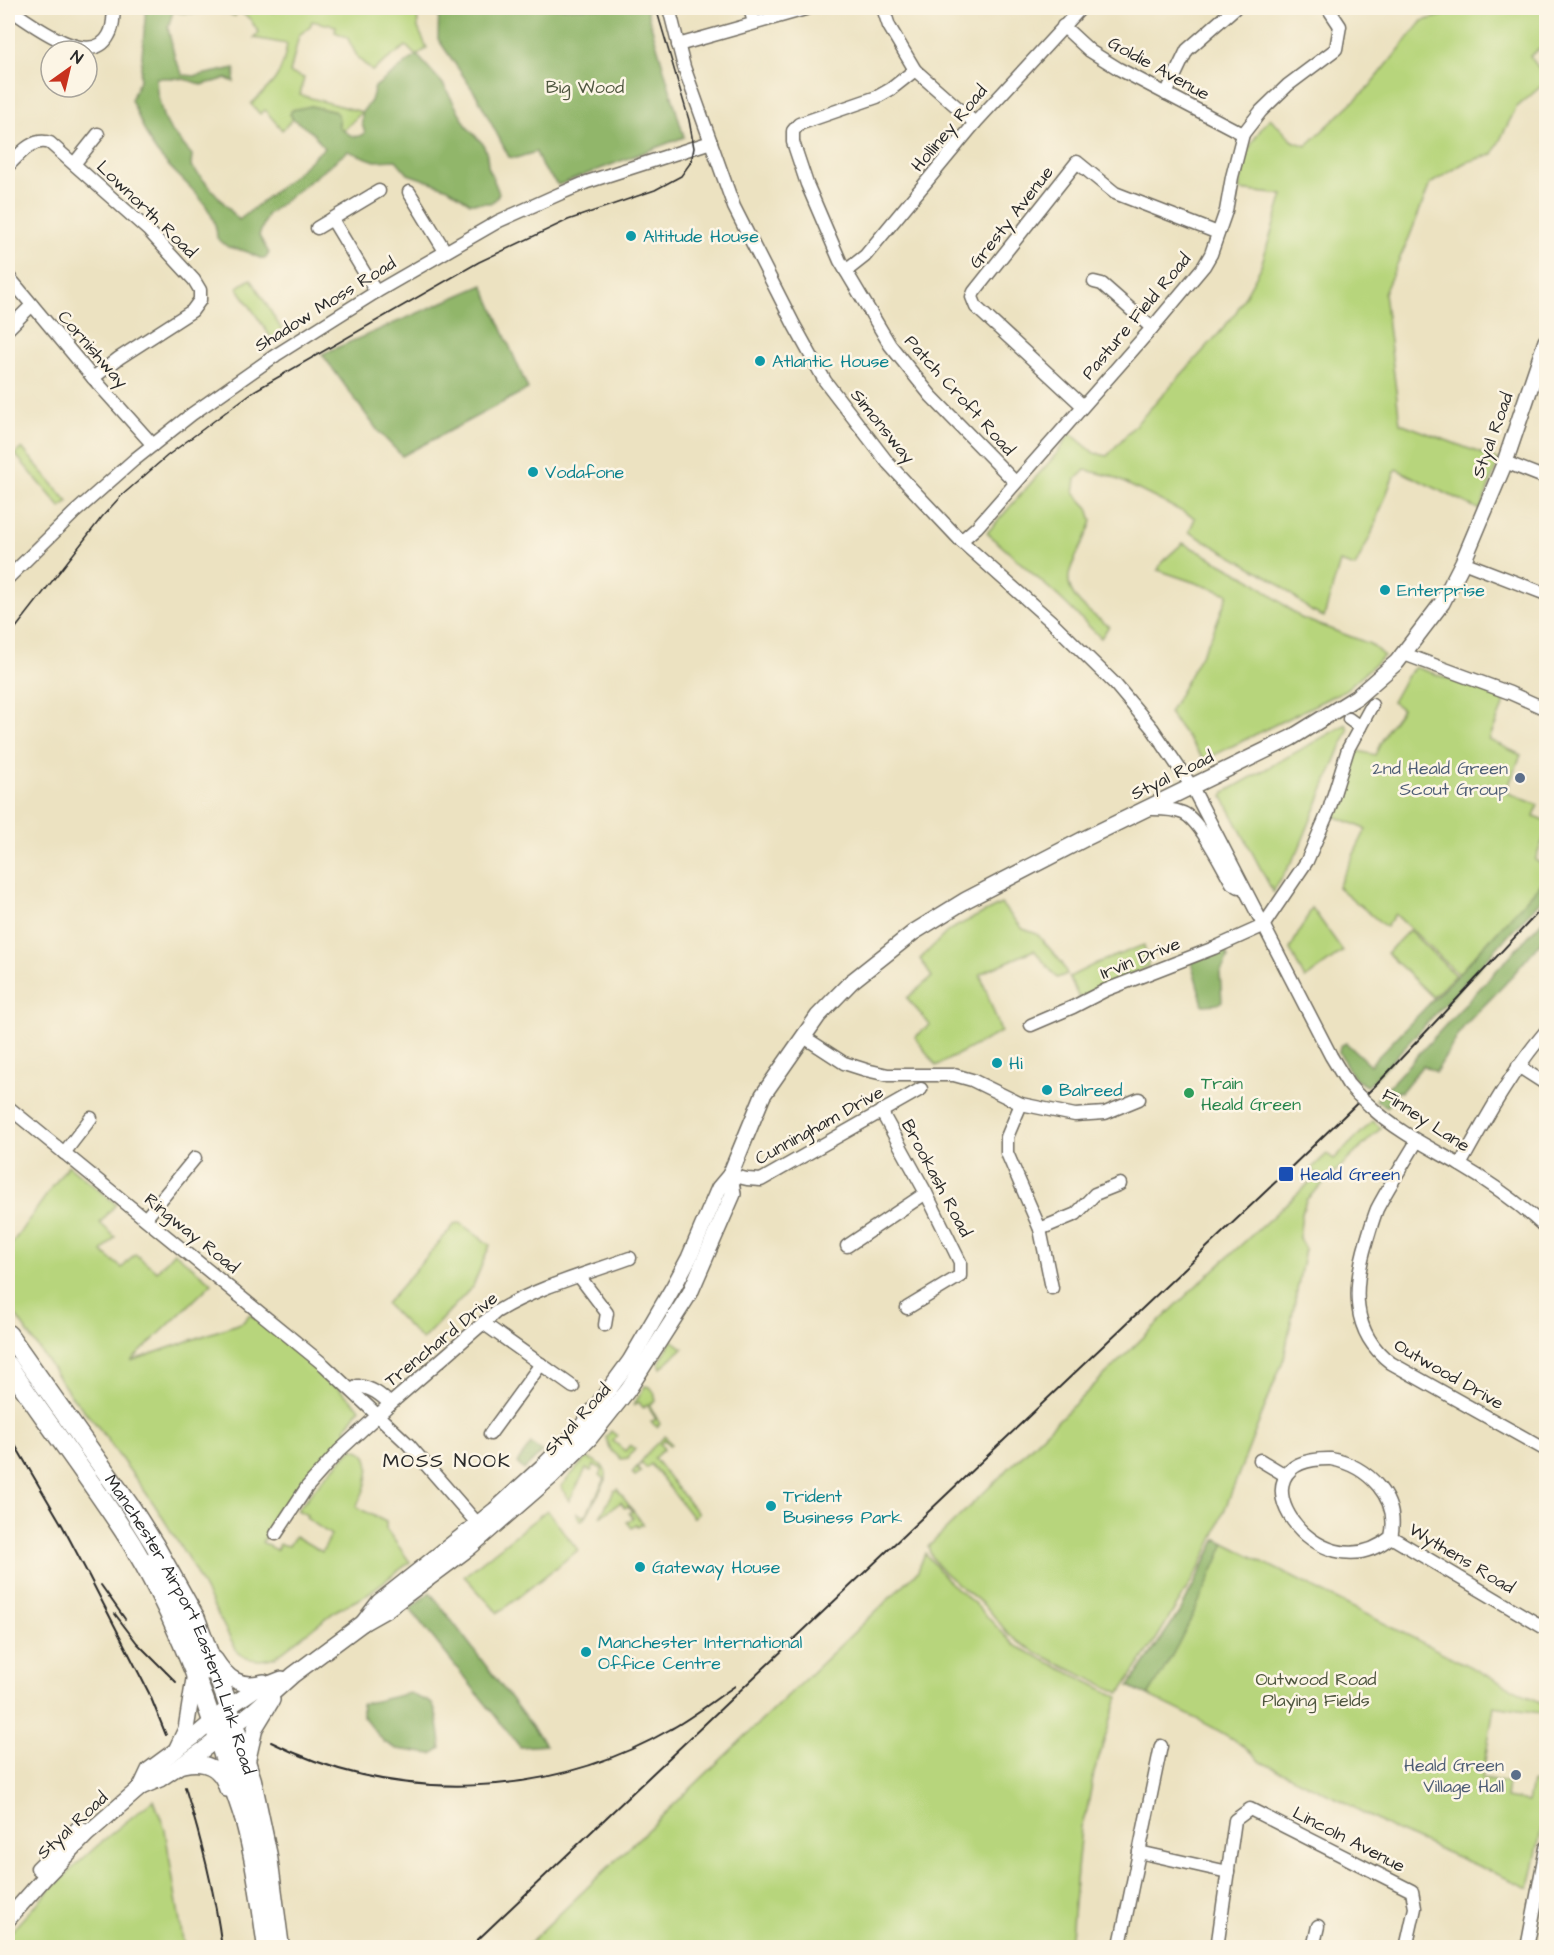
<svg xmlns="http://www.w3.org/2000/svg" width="1554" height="1955" viewBox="0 0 1554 1955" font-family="'Architects Daughter',sans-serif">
<rect width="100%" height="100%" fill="#fcf5e5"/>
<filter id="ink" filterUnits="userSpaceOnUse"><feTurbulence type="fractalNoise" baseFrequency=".0167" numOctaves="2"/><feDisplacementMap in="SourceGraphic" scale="12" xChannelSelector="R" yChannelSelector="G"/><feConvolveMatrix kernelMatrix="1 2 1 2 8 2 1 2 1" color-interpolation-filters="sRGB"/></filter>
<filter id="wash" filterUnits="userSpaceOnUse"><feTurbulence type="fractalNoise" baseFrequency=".008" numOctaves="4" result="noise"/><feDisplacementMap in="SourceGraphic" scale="24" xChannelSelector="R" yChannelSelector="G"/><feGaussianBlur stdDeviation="1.35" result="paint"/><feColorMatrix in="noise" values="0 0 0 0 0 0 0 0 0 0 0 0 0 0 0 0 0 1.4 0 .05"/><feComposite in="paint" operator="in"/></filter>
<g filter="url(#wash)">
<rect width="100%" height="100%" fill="#ece2c1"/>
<!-- green -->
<g fill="#b7d57b" stroke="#718053" stroke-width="1.5">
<path d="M174,8h46l54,4v-4h75l11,2 1,-2h56l1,20 9,20 -11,8 -10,-10 -34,25 -14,-13 -11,-21 -12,-5 1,-6 -24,-5 -2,6 -11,8 -9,38 14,5 -4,17 62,17 -18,18 -5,-3v-8l-3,-7 -25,-6 -21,8 3,5 -11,11 -17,-20 -5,4 -9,-10c22,-20 32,-29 36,-60l-33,-6 5,-5 -9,-14 -12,-8 -3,5c-25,-10 -37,2 -62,-5z"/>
<path d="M1466,8h80v36l-16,12 16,22v4l-30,26 -23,46 -29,9 -34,21 -21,54 -25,55 16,130 99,37 -19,50 -84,-41 -25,66 -16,32 -15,-5 -16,55 -13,-6 -37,-31 -85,-48 6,-14 -84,-42 -26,-6 -9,9 -2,14 14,15 4,13c-5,16 -15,31 -21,47 -11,26 20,46 38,58l-8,12 -41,-40 -73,-65 72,-82 11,-18 24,20 13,3 115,-126 14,-18 24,-43 23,-74 -44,-5c6,-35 8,-45 31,-72l23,23 13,5 64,-60 52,-65 42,-11z"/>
<polygon points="251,279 285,335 274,342 237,287"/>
<polygon points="22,448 68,502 61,508 15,454"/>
<polygon points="1183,543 1252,580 1301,618 1370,644 1384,656 1345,690 1204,760 1169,713 1211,637 1228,594 1158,570 1162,562"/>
<polygon points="1415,667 1506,699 1489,740 1521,755 1506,792 1538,805 1534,816 1546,821 1546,833 1535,860 1546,867 1546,878 1458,974 1395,914 1386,927 1338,887 1366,829 1334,816 1354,750 1375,755 1387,730 1402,709 1392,702 1406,677"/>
<polygon points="1346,724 1348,730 1298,851 1273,892 1223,797 1225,792"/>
<polygon points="1001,904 1023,929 1037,934 1062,963 1067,974 1057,978 1034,950 980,974 1001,1032 936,1066 915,1037 930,1025 907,998 932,977 920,959 949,930"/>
<polygon points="1312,908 1343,951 1305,979 1290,949"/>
<polygon points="1409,930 1455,975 1433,997 1387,953"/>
<polygon points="1144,945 1149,966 1079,998 1069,977 1097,963"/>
<path d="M1373,1121l8,7 -75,72 -4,14 -3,24 6,11 -21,109 -70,179 -14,30 -43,71 -37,55c-33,-16 -69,-31 -100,-50 -13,-7 -22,-23 -32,-34 -18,-18 -53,-36 -60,-62l270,-263 120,-109 -7,-6 16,-15 7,5z"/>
<path d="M68,1165l48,39 -16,19 15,14 -13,15 20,16 13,-14 22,17 17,-19 38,31 -81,78 112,-39 7,-8 59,48 51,46 -15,21 4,4 -48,50 -39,59 14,8 4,-6 9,2 6,-10 27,16 9,-17 -25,-17 1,-3 -10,-5 27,-32 28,-29c30,2 12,44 4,58l30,15v7l24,33 -47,35 -26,13 -62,47c-13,4 -25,5 -37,-4l-49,-93 -35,-56 -58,-80 -27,-31 -61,-89v-55z"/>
<polygon points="460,1223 490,1245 473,1286 422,1340 386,1304 455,1224"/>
<polygon points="672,1340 683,1348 661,1368 659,1363"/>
<polygon points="645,1386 650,1387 654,1392 656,1401 649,1404 660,1424 657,1427 651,1422 656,1419 647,1405 643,1408 639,1402 633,1406"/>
<polygon points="611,1431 617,1436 613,1441 625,1451 630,1445 635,1449 628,1458 621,1459 610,1449 606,1437"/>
<polygon points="665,1436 671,1444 669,1445 665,1440 660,1444 664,1449 654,1458 698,1514 693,1518 651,1464 646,1468 642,1463 637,1467 641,1472 635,1476 632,1473 652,1448"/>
<path d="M586,1458c11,3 22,8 20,22l-21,38 -4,2 -3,-3 -1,-4 8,4 20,-38 -6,-4 3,-6 -8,-4 -3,6 -5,-2 -17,32 -8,-15z"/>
<polygon points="617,1489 643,1524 638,1527 636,1525 632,1528 627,1522 633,1518 629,1513 632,1511 628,1506 625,1508 621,1502 600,1517 614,1491"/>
<polygon points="547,1510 578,1550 498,1613 464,1576"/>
<path d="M1217,1539l329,166v9l-52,-8 -12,73 26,4 -2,15 22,4 4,-20 14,2v24l-17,80 -139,-60 -46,-26 -85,-41c-18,-25 -99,-59 -130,-75l52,-76z"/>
<polygon points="925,1553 949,1582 975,1604 1014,1645 1118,1697 1094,1773 1087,1810 1081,1827 1070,1947 525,1947 918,1571"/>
<path d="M154,1800l11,30 19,117h-176v-12c44,-50 92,-95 146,-135z"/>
</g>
<!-- forest -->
<g fill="#91b66b" stroke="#5e704b" stroke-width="1.5">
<path d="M146,8h28l-6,20 7,31 8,16 13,1 39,-8 -1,14 -9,-4c-9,5 -17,4 -23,7 -16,-7 -28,-8 -46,-7l1,14 6,24 7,13 22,26 -1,11 48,54 51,-41 34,-31 -10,-14 -21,-15 -3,-5 2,-4 19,-4 25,6 3,7v8c9,7 17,14 26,6l-3,-9v-12l9,-11 4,-14 42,-32 26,29 25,44 15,16 4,11 1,11 11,27 -4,7 -5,3h-20l-22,-15 -40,-14 -12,-14 -21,1 -27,-10 -81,64 -8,21 10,17 -3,5h-6l-15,-7 -17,-4 -11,-9c0,-38 -45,-62 -64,-91 -9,-15 -15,-32 -22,-47l9,-21z"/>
<polygon points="439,8 646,8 684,137 558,185 542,167 536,152 516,158 509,157 477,96 438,39"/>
<polygon points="483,285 528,389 402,456 378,431 322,354"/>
<path d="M1546,878v17l-174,187 -6,4c-14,-8 -20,-20 -27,-34l1,-6 6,-3 24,22 88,-91z"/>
<polygon points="1546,917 1546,936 1505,984 1464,1026 1436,1072 1423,1065 1401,1092 1398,1091 1386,1107 1376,1100"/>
<polygon points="1226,951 1228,958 1220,973 1222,1001 1218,1004 1203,1005 1191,962"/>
<polygon points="531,1444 542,1452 524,1470 517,1463"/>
<path d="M1217,1539l8,4c-22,52 -46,105 -77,153l-19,-10 52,-76z"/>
<polygon points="430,1592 546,1745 520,1747 410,1609"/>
<path d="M410,1693c6,5 16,6 22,11 5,6 9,36 9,44l-9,6 -35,-5 -13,-7 -22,-27v-11z"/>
</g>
</g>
<g filter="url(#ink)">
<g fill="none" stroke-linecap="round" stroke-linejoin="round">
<!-- minor casing -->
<g stroke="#6f6b60" stroke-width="15">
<g id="minor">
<path d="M8,8c20,13 83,63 101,27 5,-8 4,-18 5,-27"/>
<polyline points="669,8 684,67 734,207 794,325 825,381 888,463 913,490 961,541 1052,622 1115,684 1152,728 1192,787 1331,1056 1348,1084 1358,1095"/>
<polyline points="750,8 754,23"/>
<polyline points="883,8 889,26 915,70 975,123"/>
<polyline points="1063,26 1090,51 1119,69 1243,134"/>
<polyline points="678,45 809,8"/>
<polyline points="915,70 891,89 877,97 799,124 793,131 793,142 807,184 840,261 890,345 931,396 1015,482"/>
<polyline points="1166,94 1187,50 1235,8"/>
<polyline points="74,164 98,134"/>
<path d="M8,166c11,-11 24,-29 42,-23l98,87 46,50 6,10v10l-8,11 -73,47 -26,20"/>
<polyline points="409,192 445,251"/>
<polyline points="332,219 376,292"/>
<polyline points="317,228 379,191"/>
<polyline points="846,271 865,256 975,123 1081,8"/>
<polyline points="8,276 93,378 153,445"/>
<polyline points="1094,282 1102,284 1152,328"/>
<polyline points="8,329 32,305"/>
<polyline points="1083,406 976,307 972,297 974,292 1077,162 1115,193 1218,233"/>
<polyline points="1505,462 1546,478"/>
<polyline points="961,541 977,527 1152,328 1204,266 1211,254 1226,211 1232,177 1243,134 1261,111 1288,85 1336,49 1340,26 1328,8"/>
<polyline points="1463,562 1546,594"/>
<polyline points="8,578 74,513 134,460 192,414 276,355 376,292 499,221 557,195 587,182 711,142"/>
<polyline points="1404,654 1510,693 1546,709"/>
<polyline points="1349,719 1360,727 1372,705"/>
<path d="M1146,809c12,0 25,-1 37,4 17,7 39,53 49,70l7,4"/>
<polyline points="1031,1025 1073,1007 1106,990 1214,948 1263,926 1307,861 1329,810 1348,749 1360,727"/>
<polyline points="804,1037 844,1063 866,1070 888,1075 954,1075 972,1080 1021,1104 1075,1115 1105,1113 1139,1099"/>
<polyline points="1518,1066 1546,1084"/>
<polyline points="1021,1104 1007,1137 1007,1153 1040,1229 1052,1288"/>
<path d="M1370,1106c26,25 59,41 90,59 31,18 60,39 86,63"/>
<polyline points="8,1107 324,1365 408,1444 483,1530"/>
<polyline points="881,1111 926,1193 960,1262 960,1276 907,1308"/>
<path d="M1417,1141c-13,22 -28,45 -40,68 -4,10 -7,21 -10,31 -14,46 -17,92 24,123l155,87"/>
<polyline points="64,1153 91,1118"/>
<path d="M1460,1165c26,-47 51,-93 86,-134"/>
<polyline points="730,1175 747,1179 761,1180 921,1089"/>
<polyline points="146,1218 195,1158"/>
<polyline points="1040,1229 1076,1214 1095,1194 1120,1184"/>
<polyline points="847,1246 926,1193"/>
<polyline points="579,1276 607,1313 605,1325"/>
<polyline points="483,1323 573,1387"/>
<path d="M352,1390l6,-4c14,2 22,8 32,18"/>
<polyline points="490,1434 541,1364"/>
<path d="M1331,1459c37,7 69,39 60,78 -73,62 -169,-80 -60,-78z"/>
<polyline points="1260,1460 1285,1475"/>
<path d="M276,1534l31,-47 32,-36 51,-47 106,-92c39,-24 90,-38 134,-54"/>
<polyline points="1391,1537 1546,1629"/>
<polyline points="1139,1852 1228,1872"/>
<polyline points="46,1876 37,1868 79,1826 87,1834"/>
<polyline points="1120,1945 1161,1746"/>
<polyline points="1217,1948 1235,1820 1250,1809 1412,1891 1415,1908 1406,1948"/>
<polyline points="1313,1948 1318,1926"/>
<polyline points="1527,1948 1546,1848"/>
</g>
</g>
<!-- major casing -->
<g stroke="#6f6b60" stroke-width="18">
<g id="major">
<polyline points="154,1558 207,1672"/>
<polyline points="363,1623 379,1602 495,1510 542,1467 580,1429 630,1361 674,1286 689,1258 719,1188 730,1175 763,1095 818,1016 851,982 914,932 966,900 1084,839 1291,738 1357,697 1397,662 1442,603 1463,562 1505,462 1546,341"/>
<path d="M215,1659c12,19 25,30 49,23"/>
<polyline points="225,1723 243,1796"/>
<polyline points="177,1748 186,1729 195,1673"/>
<polyline points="247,1763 255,1728 272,1700"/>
<path d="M183,1765c22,-5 38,2 44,24"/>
<polyline points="141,1787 149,1770 194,1737 229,1707 254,1690 282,1679"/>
<polyline points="8,1919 46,1876 87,1834 141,1787 160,1779 203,1750 253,1711 293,1675 363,1623 386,1610 469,1548 552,1476 589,1439 628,1390 690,1293 733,1194 730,1175"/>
</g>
</g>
<!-- highway casing -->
<g stroke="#6f6b60" stroke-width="21">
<g id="highway">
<path id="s1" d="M8,1334l124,175 22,35 42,75 29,77 27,84 16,76 12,92"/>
<path d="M8,1365c40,60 85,117 124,179 41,68 70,142 93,217 6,21 14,41 20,61 11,41 16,83 22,126"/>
</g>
</g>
<!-- minor -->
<use href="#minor" stroke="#fff" stroke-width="12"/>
<!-- major -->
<use href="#major" stroke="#fff" stroke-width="15"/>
<!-- highway -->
<use href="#highway" stroke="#fff" stroke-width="18"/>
<!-- tram -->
<polyline stroke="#2b2b2b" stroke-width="1.5" points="8,638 102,517 120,497 167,456 254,391 479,262 568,220 655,190 681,176 691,162 694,148 689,120 656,8"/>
<!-- rail -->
<g stroke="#2b2b2b" stroke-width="2">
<polyline points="8,1433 62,1525 89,1576 149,1693 166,1735"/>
<polyline points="101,1585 125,1619"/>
<polyline points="115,1614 137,1643 176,1682"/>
<path d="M271,1742c125,63 279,57 400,-13 22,-12 43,-29 64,-43"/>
<path d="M185,1787c16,53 30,105 37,161"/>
<polyline points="469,1948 1283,1175 1377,1084 1546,904"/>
</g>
<!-- minor-bridge casing -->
<g stroke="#6f6b60" stroke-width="15" stroke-linecap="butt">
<polyline id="minor-bridge" points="1358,1095 1370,1106"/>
</g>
<!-- minor-bridge -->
<use href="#minor-bridge" stroke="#fff" stroke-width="12"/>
</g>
</g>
<!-- markers -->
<g fill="#0f9aa8" stroke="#fcf5e5" stroke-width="2">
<circle cx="631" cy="236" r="6"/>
<circle cx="760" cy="361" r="6"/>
<circle cx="533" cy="472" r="6"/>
<circle cx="1385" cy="590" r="6"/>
<circle cx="997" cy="1063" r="6"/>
<circle cx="1047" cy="1090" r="6"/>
<circle cx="771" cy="1506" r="6"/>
<circle cx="640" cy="1567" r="6"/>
<circle cx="586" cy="1652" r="6"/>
</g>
<g fill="#5c6f8a" stroke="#fcf5e5" stroke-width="2">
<circle cx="1520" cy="778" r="6"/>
<circle cx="1516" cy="1775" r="6"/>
</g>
<circle fill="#2e9e5b" stroke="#fcf5e5" stroke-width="2" cx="1189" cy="1093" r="6"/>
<rect fill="#1a4fb4" stroke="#fcf5e5" stroke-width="2" x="1278" y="1166" width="16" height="16" rx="3"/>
<g text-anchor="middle" stroke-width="5" stroke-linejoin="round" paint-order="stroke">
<!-- street labels -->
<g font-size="18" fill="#2b2b2b" stroke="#fcf5e5">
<text transform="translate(1159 68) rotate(29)" y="6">Goldie Avenue</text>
<text transform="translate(949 128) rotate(-50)" y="6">Holliney Road</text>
<text transform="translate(147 209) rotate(44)" y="6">Lownorth Road</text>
<text transform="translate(1011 217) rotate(-52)" y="6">Gresty Avenue</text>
<text transform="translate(325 304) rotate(-32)" y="6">Shadow Moss Road</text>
<text transform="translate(1136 316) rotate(-50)" y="6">Pasture Field Road</text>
<text transform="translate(93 349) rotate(49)" y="6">Cornishway</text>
<text transform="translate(960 395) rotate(48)" y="6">Patch Croft Road</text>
<text transform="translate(883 426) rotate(51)" y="6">Simonsway</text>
<text transform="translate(1492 435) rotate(-70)" y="6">Styal Road</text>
<text transform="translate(1172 775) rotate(-26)" y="6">Styal Road</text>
<text transform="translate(1140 958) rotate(-22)" y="6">Irvin Drive</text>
<text transform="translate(1426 1120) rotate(33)" y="6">Finney Lane</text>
<text transform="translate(819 1125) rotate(-29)" y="6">Cunningham Drive</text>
<text transform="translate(937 1178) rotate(62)" y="6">Brookash Road</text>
<text transform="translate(192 1233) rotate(39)" y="6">Ringway Road</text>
<text transform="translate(441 1339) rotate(-39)" y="6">Trenchard Drive</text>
<text transform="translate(1449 1374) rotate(30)" y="6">Outwood Drive</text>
<text transform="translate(577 1419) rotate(-48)" y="6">Styal Road</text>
<text transform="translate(1462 1558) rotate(31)" y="6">Wythens Road</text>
<text dy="6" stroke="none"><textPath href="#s1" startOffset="340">Manchester Airport Eastern Link Road</textPath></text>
<text transform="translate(72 1825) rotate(-43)" y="6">Styal Road</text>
<text transform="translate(1349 1839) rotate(27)" y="6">Lincoln Avenue</text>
</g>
<!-- park labels -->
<g font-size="18" fill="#4e563f" stroke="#fcf5e5">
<text x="585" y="93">Big Wood</text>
<text x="1316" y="1685">Outwood Road<tspan x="1316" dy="21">Playing Fields</tspan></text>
</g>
<!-- culture labels -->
<g font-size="18" fill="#0d838f" stroke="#fcf5e5" text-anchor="start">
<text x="643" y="242">Altitude House</text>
<text x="772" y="367">Atlantic House</text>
<text x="545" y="478">Vodafone</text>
<text x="1397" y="596">Enterprise</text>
<text x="1009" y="1069">Hi</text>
<text x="1059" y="1096">Balreed</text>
<text x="783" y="1502">Trident<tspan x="783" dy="21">Business Park</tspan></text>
<text x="652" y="1573">Gateway House</text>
<text x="598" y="1648">Manchester International<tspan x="598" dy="21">Office Centre</tspan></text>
</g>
<!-- service labels -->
<g font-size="18" fill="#4e5e75" stroke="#fcf5e5" text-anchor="end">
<text x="1508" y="774">2nd Heald Green<tspan x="1508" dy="21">Scout Group</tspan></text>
<text x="1504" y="1771">Heald Green<tspan x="1504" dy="21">Village Hall</tspan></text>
</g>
<!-- leisure labels -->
<g font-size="18" fill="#27864d" stroke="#fcf5e5" text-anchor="start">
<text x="1201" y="1089">Train<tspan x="1201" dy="21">Heald Green</tspan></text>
</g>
<!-- transit labels -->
<g font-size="18" fill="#164399" stroke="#fcf5e5" text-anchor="start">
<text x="1300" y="1180">Heald Green</text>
</g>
<!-- neighbourhood labels -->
<g font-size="20" letter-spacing="1.5" fill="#2b2b2b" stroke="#fcf5e5">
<text x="447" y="1467">MOSS NOOK</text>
</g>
</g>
<!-- margin -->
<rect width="1554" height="1955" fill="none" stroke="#fcf5e5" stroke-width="30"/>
<!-- north arrow -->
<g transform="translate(69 69) rotate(34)"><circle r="28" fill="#fcf5e5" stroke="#a8a49b" stroke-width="1.5"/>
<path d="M0-4.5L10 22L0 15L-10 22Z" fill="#c8321e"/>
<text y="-9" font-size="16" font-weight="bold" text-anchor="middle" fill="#2b2b2b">N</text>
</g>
</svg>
